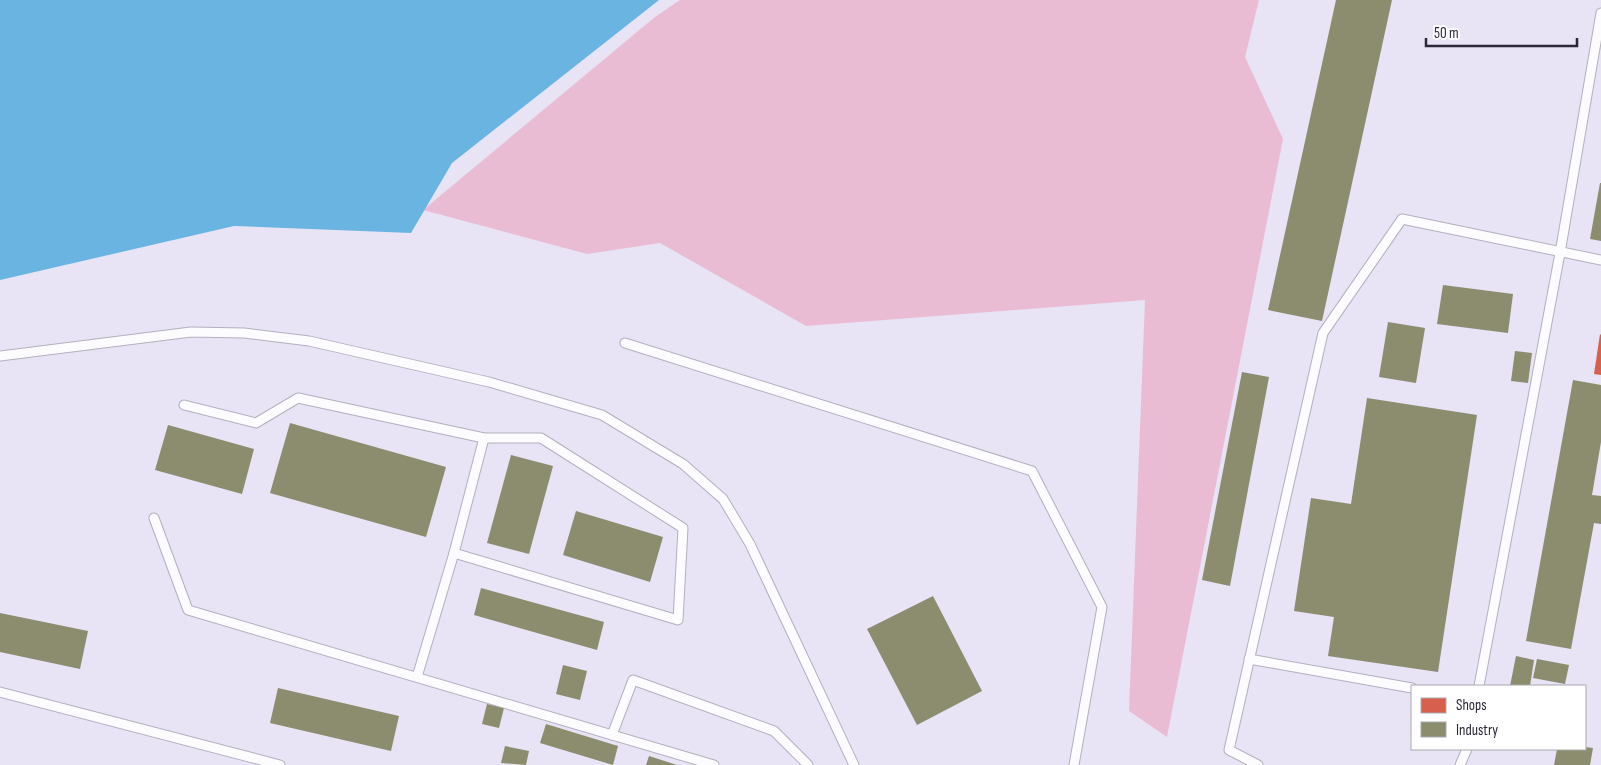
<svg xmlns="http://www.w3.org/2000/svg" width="1601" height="765" viewBox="0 0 1601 765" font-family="'Sofia Sans Condensed',sans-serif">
<rect width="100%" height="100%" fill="#e8e3f5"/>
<!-- green -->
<polygon fill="#eabcd3" points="680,0 1259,0 1245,57 1283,139 1167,737 1129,711 1145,300 806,326 660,243 587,254 423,210 655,17"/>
<!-- water -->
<polygon fill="#6ab4e1" points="0,0 659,0 452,163 411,233 234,226 0,280"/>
<!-- shops -->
<polygon fill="#d6604d" points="1600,334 1601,335 1601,375 1594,374"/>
<!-- industry -->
<g fill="#8c8c6e">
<polygon points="1336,0 1392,0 1322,321 1268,310"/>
<polygon points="1600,183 1601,183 1601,241 1590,239"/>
<polygon points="1443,285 1513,294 1508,333 1437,324"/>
<polygon points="1388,322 1425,328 1416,383 1379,377"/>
<polygon points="1515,351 1532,353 1528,383 1511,381"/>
<polygon points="1242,372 1269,377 1230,586 1202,580"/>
<polygon points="1573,380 1601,385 1601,442 1592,495 1601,496 1601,524 1594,523 1571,649 1526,641"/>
<polygon points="1367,398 1477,415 1438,672 1328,656 1334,617 1294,611 1311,498 1351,504"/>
<polygon points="290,423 446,467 426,537 270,493"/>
<polygon points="168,425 254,449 242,494 155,470"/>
<polygon points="511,455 553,466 529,554 487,543"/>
<polygon points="576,511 663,537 650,582 563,555"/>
<polygon points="481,588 604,622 597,650 474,615"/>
<polygon points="933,596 982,691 917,725 867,629"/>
<polygon points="0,613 88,631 80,669 0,652"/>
<polygon points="1516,656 1534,660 1530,686 1510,686"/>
<polygon points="1537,659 1569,665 1565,684 1533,678"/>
<polygon points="563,665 587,671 580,700 556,694"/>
<polygon points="278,688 399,716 391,751 270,723"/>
<polygon points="487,704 504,708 499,728 482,724"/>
<polygon points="546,724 618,746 613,765 540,743"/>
<polygon points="505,746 529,751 526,765 501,763"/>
<polygon points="1585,747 1593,748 1590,765 1554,765 1557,749 1585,749"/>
<polygon points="649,756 677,765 646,765"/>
</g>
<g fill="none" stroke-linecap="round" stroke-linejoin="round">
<!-- service casing -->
<g stroke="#b4afbf" stroke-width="11">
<g id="service">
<polyline points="625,343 1032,471 1102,607 1074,765"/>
<polyline points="0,356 191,332 244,333 309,341 489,382 602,415 683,464 723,499 750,544 854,765"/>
<polyline points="184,405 256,423 298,398 484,438 541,438 683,528 678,620 454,553"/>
<polyline points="154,518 188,610 714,765"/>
<polyline points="1249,659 1412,688"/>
<polyline points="417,677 454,553 484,438"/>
<polyline points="1479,686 1560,253 1601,13"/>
<polyline points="0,692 280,765"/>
<polyline points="612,735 633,680 774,731 808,765"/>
<polyline points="1258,765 1229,750 1323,333 1402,219 1601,260"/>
<polyline points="1460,765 1467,749"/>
</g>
</g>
<!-- service -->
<use href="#service" stroke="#fcfbfe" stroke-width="9"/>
</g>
<!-- legend -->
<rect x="1411" y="685" width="175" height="65" fill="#ffffff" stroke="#aaa9af"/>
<rect x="1421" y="698" width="25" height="15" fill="#d6604d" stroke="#aaa9af"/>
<text x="1456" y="710" font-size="15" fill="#2b2737">Shops</text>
<rect x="1421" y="722" width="25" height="15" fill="#8c8c6e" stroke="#aaa9af"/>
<text x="1456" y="735" font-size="15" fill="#2b2737">Industry</text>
<!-- scale -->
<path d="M1426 38v8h151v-8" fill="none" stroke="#2b2737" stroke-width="2.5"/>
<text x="1434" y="38" font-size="15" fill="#2b2737" stroke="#ffffff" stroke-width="4" paint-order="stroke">50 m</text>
</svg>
